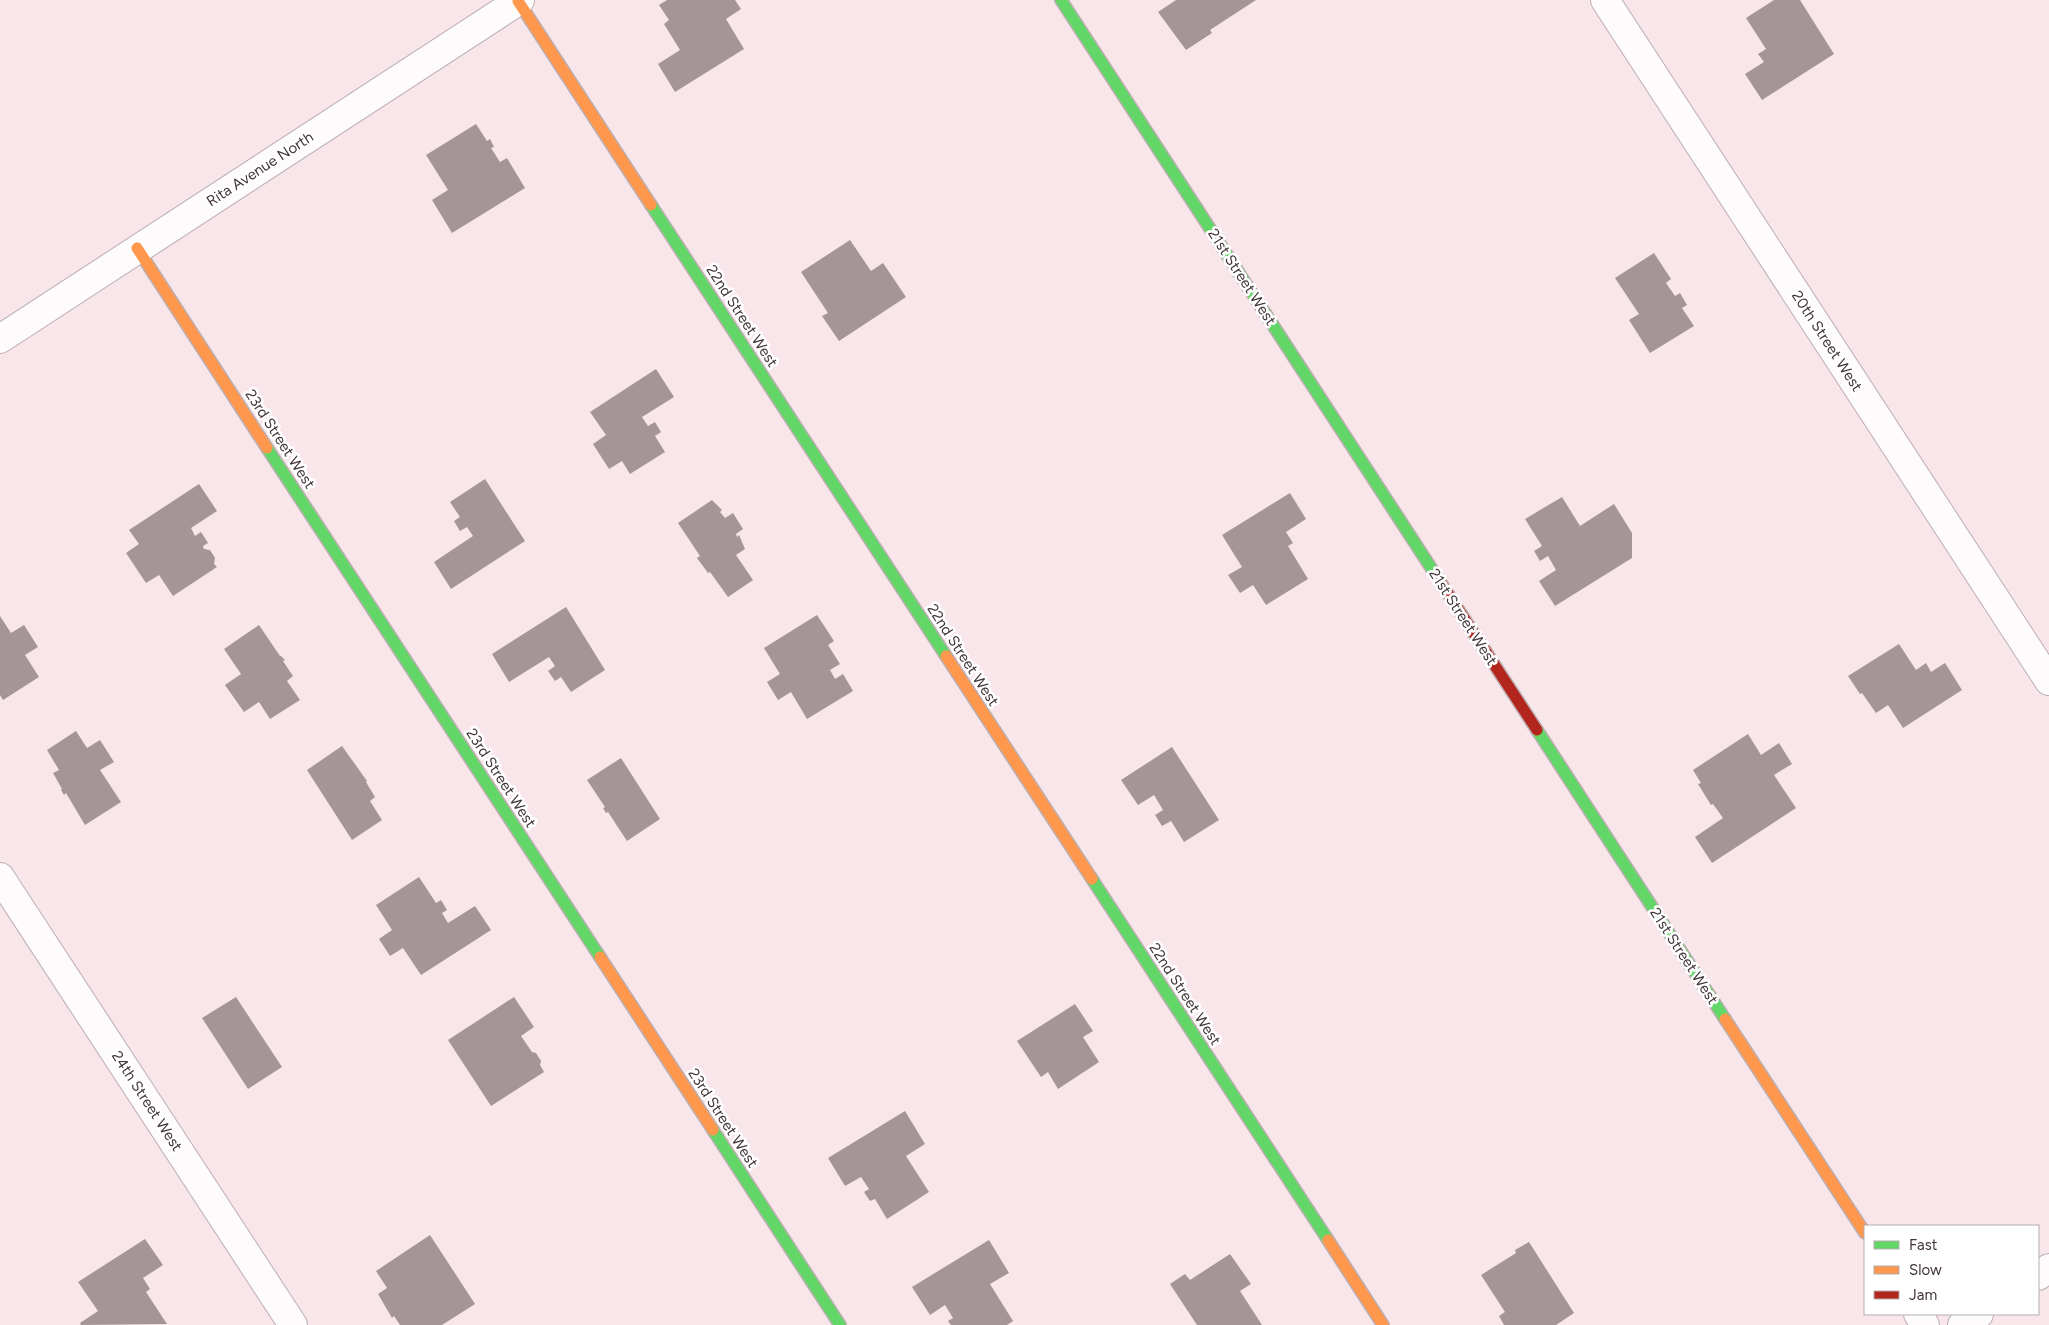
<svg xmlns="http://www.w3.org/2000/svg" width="2049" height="1325" viewBox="0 0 2049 1325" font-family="Figtree,sans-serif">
<rect width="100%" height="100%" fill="#f8e6ea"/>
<!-- building -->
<g fill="#a49698">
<polygon points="667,0 735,0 741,9 726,19 744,49 675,92 658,64 680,50 664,24 669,20 659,5"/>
<polygon points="1176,0 1256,0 1210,30 1212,33 1186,50 1158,12"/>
<polygon points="1774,0 1800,0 1834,54 1762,100 1745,74 1764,62 1758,54 1766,49 1746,18"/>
<polygon points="476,124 487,141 490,139 494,147 491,148 500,162 507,158 525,188 452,233 432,200 448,190 426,155"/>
<polygon points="850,240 871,271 883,263 906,297 839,341 822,316 828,313 801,272"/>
<polygon points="1654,253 1671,279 1666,283 1675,296 1680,293 1687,305 1682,308 1694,326 1650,353 1629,320 1639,314 1615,278"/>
<polygon points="656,369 674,397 642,417 648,426 655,422 661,432 655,436 665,452 630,474 622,461 609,469 593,444 606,435 590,412"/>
<polygon points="485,479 525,541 451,589 434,562 473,536 467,527 460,531 454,521 460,517 450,502"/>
<polygon points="199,484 217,511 191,528 195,536 201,532 208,543 203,546 204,549 210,550 215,558 214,564 217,567 173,596 159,575 146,583 126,553 139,544 129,530"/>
<polygon points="1290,493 1306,519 1286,532 1293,543 1288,546 1308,579 1266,605 1253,585 1240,593 1228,575 1242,567 1222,535"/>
<polygon points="1562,497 1580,526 1614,504 1632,533 1632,558 1555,606 1539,581 1556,570 1548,556 1540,561 1534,551 1542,546 1525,519"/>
<polygon points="712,500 722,510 720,512 725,518 733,513 743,529 736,534 737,537 739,535 745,549 736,555 753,580 728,597 710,572 708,573 697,558 700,556 678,523"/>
<polygon points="566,607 605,670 571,692 561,677 555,681 548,671 555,666 549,657 509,682 492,654"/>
<polygon points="817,615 834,641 828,645 840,664 830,670 835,679 843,674 853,691 807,719 791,692 778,700 767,682 780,674 764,648"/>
<polygon points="0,616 11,633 24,625 38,647 25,655 39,677 3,700 0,695"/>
<polygon points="259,625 280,656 281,656 285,660 283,661 293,676 287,681 300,700 270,719 259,702 244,712 225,685 241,674 224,649"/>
<polygon points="1899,644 1916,670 1926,663 1931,672 1945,663 1962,690 1903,728 1888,705 1876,713 1862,693 1860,694 1848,676"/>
<polygon points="76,731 87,748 100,740 114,762 100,770 121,802 85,825 66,793 64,795 61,790 62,789 53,773 59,770 47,750"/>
<polygon points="1748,734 1761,755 1779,743 1792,764 1774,775 1796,808 1712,863 1695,837 1723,818 1713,804 1711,805 1698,784 1701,783 1693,770"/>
<polygon points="342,746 367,781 366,782 375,797 370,801 382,820 352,840 307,770"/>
<polygon points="1172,747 1219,820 1184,842 1171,821 1162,826 1155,815 1163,810 1154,795 1138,805 1121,780"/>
<polygon points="621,758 660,819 627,841 608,812 606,813 603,808 605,807 587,780"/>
<polygon points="419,877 436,903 441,900 447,910 442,913 448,923 475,906 491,930 421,975 403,948 390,956 379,939 392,930 376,905"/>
<polygon points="236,997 282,1067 248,1089 202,1018"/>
<polygon points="514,997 534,1027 521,1036 532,1052 536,1053 541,1061 540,1065 544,1072 491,1106 448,1040"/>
<polygon points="1075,1004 1093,1031 1083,1037 1099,1062 1058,1089 1048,1072 1041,1077 1017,1041"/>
<polygon points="905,1111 925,1144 906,1156 929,1192 887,1219 875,1199 870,1201 864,1192 869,1189 861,1177 845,1186 828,1158"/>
<polygon points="430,1235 475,1304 442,1325 400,1325 394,1316 392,1318 378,1294 387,1288 376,1271"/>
<polygon points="145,1239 163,1265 143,1278 150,1289 146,1292 167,1324 81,1325 80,1323 98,1311 78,1282"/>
<polygon points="989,1240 1009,1273 990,1284 1013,1321 1007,1325 951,1325 948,1321 953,1318 945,1305 930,1315 912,1287"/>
<polygon points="1529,1242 1574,1313 1556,1325 1504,1325 1499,1316 1505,1312 1481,1275 1516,1253 1515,1250"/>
<polygon points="1230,1254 1251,1284 1240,1291 1262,1325 1197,1325 1170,1284 1185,1274 1190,1280"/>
</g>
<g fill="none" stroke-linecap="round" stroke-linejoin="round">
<!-- street casing -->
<g stroke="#bcaeb1" stroke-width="30">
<g id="street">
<polyline points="1605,0 2049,681"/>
<polyline points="0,339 520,0"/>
<polyline points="0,877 293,1325"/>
<polyline points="2038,1276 2049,1268"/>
<polyline points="1918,1314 1925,1325"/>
<polyline points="1962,1325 1979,1314"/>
</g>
</g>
<!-- fast casing -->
<g stroke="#bcaeb1" stroke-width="14">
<g id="fast">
<polyline points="1061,0 1439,580"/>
<polyline points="651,205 946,656"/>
<polyline points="267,448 600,957"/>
<polyline points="1537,730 1725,1019"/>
<polyline points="1092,879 1328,1240"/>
<polyline points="713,1130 840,1325"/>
</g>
</g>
<!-- slow casing -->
<g stroke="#bcaeb1" stroke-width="14">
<g id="slow">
<polyline points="518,1 651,205"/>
<polyline points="137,248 267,448"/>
<polyline points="946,656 1092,879"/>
<polyline points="600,957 713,1130"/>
<polyline points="1725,1019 1865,1233"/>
<polyline points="1328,1240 1383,1325"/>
</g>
</g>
<!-- jam casing -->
<g stroke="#bcaeb1" stroke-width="14">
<polyline id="jam" points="1439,580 1537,730"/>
</g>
<!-- street -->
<use href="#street" stroke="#fefbfc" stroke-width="28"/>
<!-- fast -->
<use href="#fast" stroke="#63d668" stroke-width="11"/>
<!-- slow -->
<use href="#slow" stroke="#ff974d" stroke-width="11"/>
<!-- jam -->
<use href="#jam" stroke="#b3261e" stroke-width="11"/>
</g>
<g text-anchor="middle" stroke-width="5" stroke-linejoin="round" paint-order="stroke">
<!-- street labels -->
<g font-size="15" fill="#413538" stroke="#fff">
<text transform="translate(260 169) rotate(-33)" y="5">Rita Avenue North</text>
<text transform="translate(1242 277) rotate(57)" y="5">21st Street West</text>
<text transform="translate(742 316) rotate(57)" y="5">22nd Street West</text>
<text transform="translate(1827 341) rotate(57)" y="5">20th Street West</text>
<text transform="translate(280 439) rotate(57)" y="5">23rd Street West</text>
<text transform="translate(1463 617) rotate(57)" y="5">21st Street West</text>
<text transform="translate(963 655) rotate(57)" y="5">22nd Street West</text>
<text transform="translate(501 778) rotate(57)" y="5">23rd Street West</text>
<text transform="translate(1684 956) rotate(57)" y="5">21st Street West</text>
<text transform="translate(1185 994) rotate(57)" y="5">22nd Street West</text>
<text transform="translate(147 1101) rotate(57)" y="5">24th Street West</text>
<text transform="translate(723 1118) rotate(57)" y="5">23rd Street West</text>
</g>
</g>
<!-- legend -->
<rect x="1864" y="1225" width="175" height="90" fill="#ffffff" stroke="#b3aeaf"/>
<rect x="1874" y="1241" width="25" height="8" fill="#63d668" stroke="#b3aeaf"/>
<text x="1909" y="1250" font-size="15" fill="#413538">Fast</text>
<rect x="1874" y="1266" width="25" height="8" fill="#ff974d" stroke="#b3aeaf"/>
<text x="1909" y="1275" font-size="15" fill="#413538">Slow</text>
<rect x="1874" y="1291" width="25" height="8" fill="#b3261e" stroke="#b3aeaf"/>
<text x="1909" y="1300" font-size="15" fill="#413538">Jam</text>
</svg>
